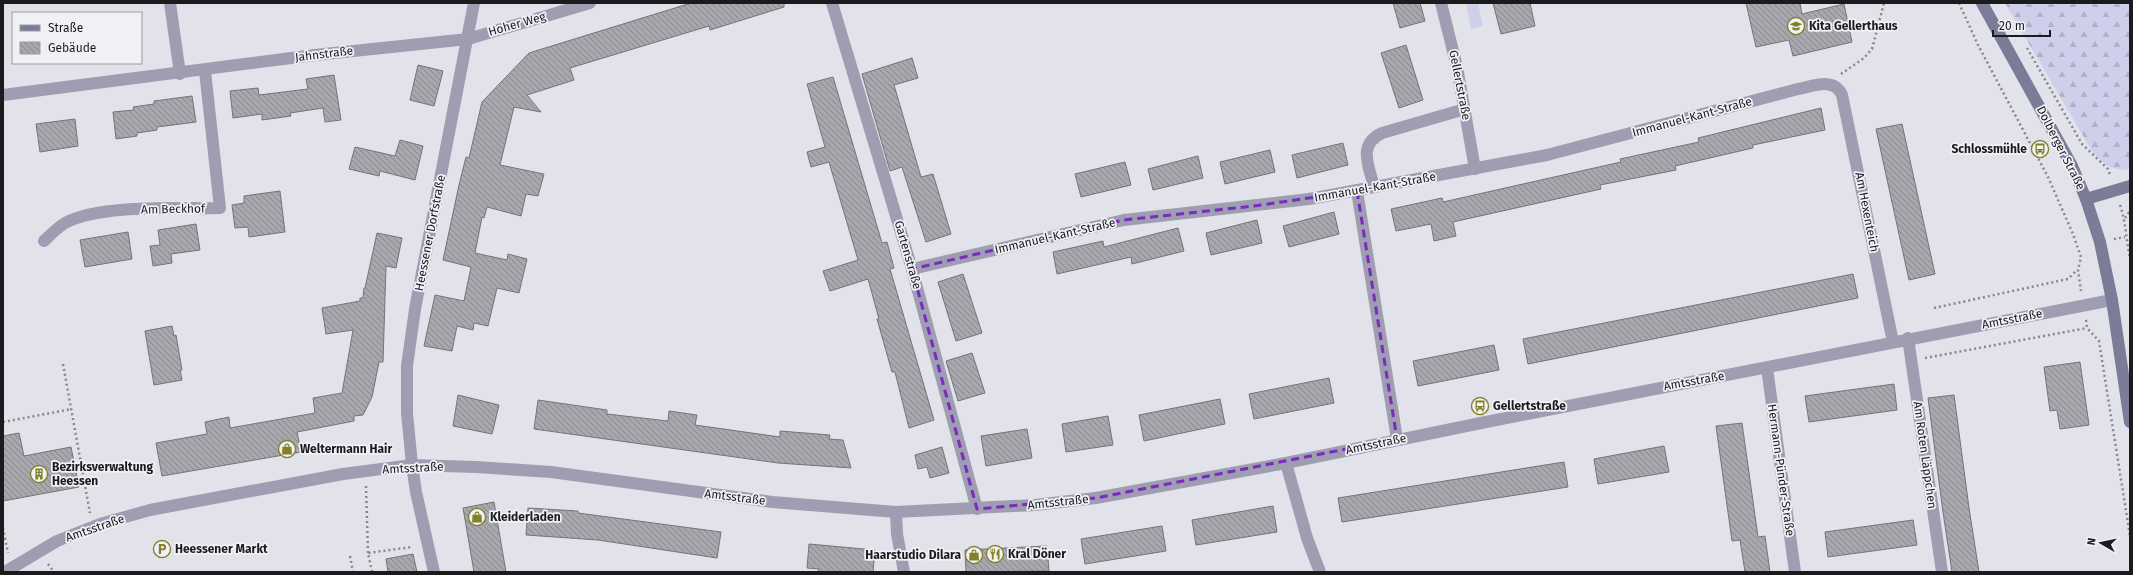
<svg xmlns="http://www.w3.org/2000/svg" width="2133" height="575" viewBox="0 0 2133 575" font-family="'Fira Sans',sans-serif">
<defs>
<pattern id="forest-firs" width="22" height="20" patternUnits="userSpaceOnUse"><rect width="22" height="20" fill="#d0cfeb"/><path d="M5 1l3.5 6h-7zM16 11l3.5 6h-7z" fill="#b2b1c9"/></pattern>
<pattern id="building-back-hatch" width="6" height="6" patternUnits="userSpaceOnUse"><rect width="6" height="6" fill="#a7a7ae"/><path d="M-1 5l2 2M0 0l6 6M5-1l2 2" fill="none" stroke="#87878d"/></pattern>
</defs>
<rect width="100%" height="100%" fill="#e2e2ea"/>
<!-- forest -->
<path fill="url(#forest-firs)" d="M2005,3h125v166c-18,3 -27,-5 -38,-18z"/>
<!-- park -->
<polygon fill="#d0cfeb" points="1466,3 1478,3 1483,26 1471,29"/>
<!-- building -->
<g fill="url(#building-back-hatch)" stroke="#74737a">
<polygon points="691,3 784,3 784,7 710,30 709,26 570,68 574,80 527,95 541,112 514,107 500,165 544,174 538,196 526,194 521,216 487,207 484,218 482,217 475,253 507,260 508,254 527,259 519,293 497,288 488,326 474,323 473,330 457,326 452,351 424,346 435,295 464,301 471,267 443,260 459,185 466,157 469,158 482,102 529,53"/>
<polygon points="1393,3 1420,3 1425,21 1400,28"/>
<polygon points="1493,3 1530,3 1535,26 1501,34"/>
<polygon points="1746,3 1800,3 1802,14 1844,4 1852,42 1793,56 1789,40 1756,47"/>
<polygon points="1406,45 1423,100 1399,108 1381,53"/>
<polygon points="912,58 918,78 894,85 921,177 933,174 951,234 926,242 902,167 890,171 862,74"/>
<polygon points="418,65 443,71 434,106 410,100"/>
<polygon points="334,75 341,120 325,122 323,108 290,113 291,116 262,120 262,114 233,118 230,91 258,88 259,95 308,89 306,79"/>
<polygon points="833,77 882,243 887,242 894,268 890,269 934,420 909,428 895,372 892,372 877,319 879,319 868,279 830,291 823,271 858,260 829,162 811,167 807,152 825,147 807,84"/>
<polygon points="192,96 196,122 157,127 157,130 137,133 137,136 116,139 113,112 134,110 133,107 154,104 154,101"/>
<polygon points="1821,108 1825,130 1753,145 1753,148 1675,166 1676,170 1600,185 1601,189 1453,222 1456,236 1434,241 1431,224 1396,231 1391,209 1442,198 1443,202 1621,162 1620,159 1699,142 1698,138"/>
<polygon points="75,119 78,146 40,152 36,124"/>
<polygon points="1902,124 1935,274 1909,280 1876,129"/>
<polygon points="400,140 423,146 415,180 380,171 379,176 349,169 355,147 395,156"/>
<polygon points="1343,143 1348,165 1297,178 1292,155"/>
<polygon points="1270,150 1275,172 1225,184 1220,162"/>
<polygon points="1198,156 1203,178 1153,190 1148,169"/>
<polygon points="1125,162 1131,185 1081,197 1075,174"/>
<polygon points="280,191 285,232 249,237 248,227 235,228 232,205 244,203 244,196"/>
<polygon points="1334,212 1339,234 1289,247 1283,226"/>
<polygon points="1257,220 1262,243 1211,255 1206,233"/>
<polygon points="196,224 200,250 171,254 172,263 153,266 150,246 160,245 158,230"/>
<polygon points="1178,228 1184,251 1132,264 1131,257 1057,274 1053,252 1103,241 1104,247"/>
<polygon points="128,232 132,259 85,267 80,240"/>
<polygon points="377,233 402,238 396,268 386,266 383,362 379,362 372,397 363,415 354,416 354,421 297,432 301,452 162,476 156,443 207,434 205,422 229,417 230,428 315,413 313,398 342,393 353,330 326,334 322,308 360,301 360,298 363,298 364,288 365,288"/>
<polygon points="963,274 982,333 956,341 938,282"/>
<polygon points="1853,274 1858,298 1528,364 1523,339"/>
<polygon points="172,326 174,336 176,335 182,370 180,370 182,380 154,385 145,331"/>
<polygon points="1494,345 1499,370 1418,386 1413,361"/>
<polygon points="972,353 985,393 958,401 946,361"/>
<polygon points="2080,362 2089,425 2060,429 2057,410 2050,411 2044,367"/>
<polygon points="1329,378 1334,403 1254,419 1249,394"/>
<polygon points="1894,384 1897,410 1809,422 1805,396"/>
<polygon points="458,395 499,405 492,434 453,426"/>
<polygon points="1954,395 1969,508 1979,572 1952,572 1943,512 1928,398"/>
<polygon points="1220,399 1225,424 1144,441 1139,415"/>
<polygon points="538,400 607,410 607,414 668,421 669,411 697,415 695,425 780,437 780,431 830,435 829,439 843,440 851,468 778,463 534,429"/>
<polygon points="1108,416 1113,445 1066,452 1062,424"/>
<polygon points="1742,423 1758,537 1765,536 1770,572 1745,572 1740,540 1732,541 1716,426"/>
<polygon points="1027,429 1032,458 986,466 981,436"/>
<polygon points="19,433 24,456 71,447 79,487 3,501 3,436"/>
<polygon points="1664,446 1669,472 1598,484 1594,459"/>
<polygon points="942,447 949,473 930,478 927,467 918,469 915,455"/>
<polygon points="1564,462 1568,487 1342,522 1338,498"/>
<polygon points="494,502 506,572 474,572 463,508"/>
<polygon points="1273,506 1277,532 1196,545 1192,520"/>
<polygon points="528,508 578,511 578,513 721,532 717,558 598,540 526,535"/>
<polygon points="1913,520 1917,545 1828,557 1825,532"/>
<polygon points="1162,526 1166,551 1085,564 1081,539"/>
<polygon points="809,544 875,550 873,572 818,572 819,569 807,568"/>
<polygon points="1047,546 1049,571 966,572 965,550"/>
<polygon points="413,554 417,572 388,572 386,559"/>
</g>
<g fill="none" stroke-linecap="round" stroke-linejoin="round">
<!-- path -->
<g stroke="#86868c" stroke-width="2.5" stroke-dasharray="2 3" stroke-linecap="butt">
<polyline points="1959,3 1978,45 2048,177 2073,234 2081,257 2078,270 2081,291"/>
<polyline points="2027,48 2082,144 2108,169 2110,175"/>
<polyline points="1841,74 1864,58 1872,49 1884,3"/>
<path d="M2120,205c6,17 6,35 10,53"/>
<polyline points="2125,218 2130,211"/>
<polyline points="2114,239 2125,237"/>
<polyline points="1934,308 2068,279 2077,270"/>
<polyline points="2086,320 2087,328 2099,341 2130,536"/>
<polyline points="1925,358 2087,328"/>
<polyline points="63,364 90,513"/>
<polyline points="3,422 72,409"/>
<polyline points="366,486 368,553"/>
<polyline points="3,528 8,553"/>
<polyline points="350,556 353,572"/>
<polyline points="48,564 54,572"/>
<polyline points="372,572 368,553 412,547"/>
</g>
<!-- minor -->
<g stroke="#9e9db1" stroke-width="12">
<polyline points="170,3 180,74"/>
<polyline points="832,3 912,269 977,509"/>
<polyline points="1441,3 1457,67 1475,169"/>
<polyline points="3,95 315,55 468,39 590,3"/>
<path d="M1374,187c-5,-21 -17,-42 8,-54l83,-24"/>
<polyline points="1357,191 1397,439"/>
<path d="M44,241c6,-6 13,-13 21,-18 35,-19 114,-14 155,-15l-15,-137"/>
<path d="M912,269l212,-49 185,-21 238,-44 251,-66c16,-3 36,-12 44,6l51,247"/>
<polyline points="1908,338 1942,572"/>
<polyline points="1767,368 1795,572"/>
<polyline points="1286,463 1307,538 1320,572"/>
<polyline points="412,465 416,492 434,572"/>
<polyline points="896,512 897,534 904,572"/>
</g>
<!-- tertiary -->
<g stroke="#9e9db1" stroke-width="12">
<polyline points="412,465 407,413 407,366 415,309 474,3"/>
<polyline points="5,572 57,541 100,524 150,510 343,474 412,465 476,467 551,472 772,502 896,512 1035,505 1096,498 1286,463 1481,423 2112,300"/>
</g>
<!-- secondary -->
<g stroke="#7c7b98" stroke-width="12">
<polyline points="1982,3 2072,166 2086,199 2100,242 2112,300 2130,422"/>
<polyline points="2086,199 2130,186"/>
</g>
</g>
<!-- marked area -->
<path fill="none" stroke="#7b2cbf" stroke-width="3" stroke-dasharray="8 5" stroke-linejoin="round" d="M1357,191l40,248 -301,59 -119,11 -65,-240 212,-49 130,-14z"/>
<!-- icons -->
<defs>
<g id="school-ring" transform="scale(0.9)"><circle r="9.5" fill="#f0f0f7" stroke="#848028" stroke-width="1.5"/><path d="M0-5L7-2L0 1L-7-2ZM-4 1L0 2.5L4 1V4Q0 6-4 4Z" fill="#848028"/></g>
<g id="bus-ring" transform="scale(0.9)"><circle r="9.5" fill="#f0f0f7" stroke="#848028" stroke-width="1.5"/><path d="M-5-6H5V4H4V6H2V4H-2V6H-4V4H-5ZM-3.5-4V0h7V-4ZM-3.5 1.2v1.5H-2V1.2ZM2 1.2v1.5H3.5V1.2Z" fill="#848028"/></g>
<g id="shop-ring" transform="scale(0.9)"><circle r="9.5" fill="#f0f0f7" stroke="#848028" stroke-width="1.5"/><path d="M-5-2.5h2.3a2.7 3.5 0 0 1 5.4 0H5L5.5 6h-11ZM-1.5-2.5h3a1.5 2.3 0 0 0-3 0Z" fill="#848028"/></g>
<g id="building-ring" transform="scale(0.9)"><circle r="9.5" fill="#f0f0f7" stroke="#848028" stroke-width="1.5"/><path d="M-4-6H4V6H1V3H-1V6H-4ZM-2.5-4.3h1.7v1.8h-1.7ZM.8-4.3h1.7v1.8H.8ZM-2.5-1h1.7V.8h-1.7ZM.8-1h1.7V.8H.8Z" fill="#848028"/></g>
<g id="parking-ring" transform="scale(0.9)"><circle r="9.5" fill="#f0f0f7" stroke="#848028" stroke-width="1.5"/><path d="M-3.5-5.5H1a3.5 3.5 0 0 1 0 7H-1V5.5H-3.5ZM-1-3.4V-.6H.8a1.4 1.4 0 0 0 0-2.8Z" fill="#848028"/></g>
<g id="restaurant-ring" transform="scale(0.9)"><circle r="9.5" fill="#f0f0f7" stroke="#848028" stroke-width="1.5"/><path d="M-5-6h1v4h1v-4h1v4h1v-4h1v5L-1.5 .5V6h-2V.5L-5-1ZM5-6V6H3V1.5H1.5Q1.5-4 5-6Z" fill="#848028"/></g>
</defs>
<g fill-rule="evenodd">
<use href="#school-ring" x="1796" y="26"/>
<use href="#bus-ring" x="2040" y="149"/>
<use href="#bus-ring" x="1480" y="406"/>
<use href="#shop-ring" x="287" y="449"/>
<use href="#building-ring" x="39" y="474"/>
<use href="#shop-ring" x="477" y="517"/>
<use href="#parking-ring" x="162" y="549"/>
<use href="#restaurant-ring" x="995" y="554"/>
<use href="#shop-ring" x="974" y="555"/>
</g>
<g text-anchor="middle" stroke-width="3.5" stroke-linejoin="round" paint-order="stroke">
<!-- street labels -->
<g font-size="12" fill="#1b1b1d" stroke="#f0f0f7">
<text transform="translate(517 24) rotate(-16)" y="4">Hoher Weg</text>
<text transform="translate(324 54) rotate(-7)" y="4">Jahnstraße</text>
<text transform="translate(1460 85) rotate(79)" y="4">Gellertstraße</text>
<text transform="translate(1692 117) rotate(-15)" y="4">Immanuel-Kant-Straße</text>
<text transform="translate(2061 148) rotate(63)" y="4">Dolberger Straße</text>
<text transform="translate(1375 187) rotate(-10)" y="4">Immanuel-Kant-Straße</text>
<text transform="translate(173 209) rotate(-1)" y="4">Am Beckhof</text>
<text transform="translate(1867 212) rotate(79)" y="4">Am Hexenteich</text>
<text transform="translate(430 233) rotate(-79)" y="4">Heessener Dorfstraße</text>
<text transform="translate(1055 236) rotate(-13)" y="4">Immanuel-Kant-Straße</text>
<text transform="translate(908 255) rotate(74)" y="4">Gartenstraße</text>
<text transform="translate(2012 319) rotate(-11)" y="4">Amtsstraße</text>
<text transform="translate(1694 381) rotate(-10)" y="4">Amtsstraße</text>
<text transform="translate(1376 444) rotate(-12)" y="4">Amtsstraße</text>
<text transform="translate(1925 455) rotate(82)" y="4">Am Roten Läppchen</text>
<text transform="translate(413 468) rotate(-3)" y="4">Amtsstraße</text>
<text transform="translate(1781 470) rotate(82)" y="4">Hermann-Pünder-Straße</text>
<text transform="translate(735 497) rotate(7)" y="4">Amtsstraße</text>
<text transform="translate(1058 502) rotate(-6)" y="4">Amtsstraße</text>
<text transform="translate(95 528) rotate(-19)" y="4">Amtsstraße</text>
</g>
<!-- poi labels -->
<g font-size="12" font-weight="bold" fill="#1b1b1d" stroke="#f0f0f7" text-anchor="start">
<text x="1809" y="30">Kita Gellerthaus</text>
<text x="2027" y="153" text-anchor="end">Schlossmühle</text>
<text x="1493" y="410">Gellertstraße</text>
<text x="300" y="453">Weltermann Hair</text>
<text x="52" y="471">Bezirksverwaltung<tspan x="52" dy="14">Heessen</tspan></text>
<text x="490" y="521">Kleiderladen</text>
<text x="175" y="553">Heessener Markt</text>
<text x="1008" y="558">Kral Döner</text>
<text x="961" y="559" text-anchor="end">Haarstudio Dilara</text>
</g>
</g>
<!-- border -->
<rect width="2133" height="575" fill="none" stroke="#1b1b1d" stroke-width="8"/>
<!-- legend -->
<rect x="12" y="12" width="130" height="52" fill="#f0f0f7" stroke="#9b9ba0"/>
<rect x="20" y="25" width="20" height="6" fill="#7c7b98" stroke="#9b9ba0"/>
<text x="48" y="32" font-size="12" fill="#1b1b1d">Straße</text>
<rect x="20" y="42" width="20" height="12" fill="url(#building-back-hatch)" stroke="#9b9ba0"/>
<text x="48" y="52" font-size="12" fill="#1b1b1d">Gebäude</text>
<!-- north arrow -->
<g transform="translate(2101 543) rotate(279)" stroke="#f0f0f7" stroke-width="3" paint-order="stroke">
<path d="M0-3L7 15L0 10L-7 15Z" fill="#1b1b1d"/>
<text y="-6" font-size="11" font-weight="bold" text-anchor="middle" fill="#1b1b1d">N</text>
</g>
<!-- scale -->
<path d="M1993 30v6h57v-6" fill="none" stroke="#1b1b1d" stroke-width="2"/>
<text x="1999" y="30" font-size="12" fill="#1b1b1d" stroke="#f0f0f7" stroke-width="3" paint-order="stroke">20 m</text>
</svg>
